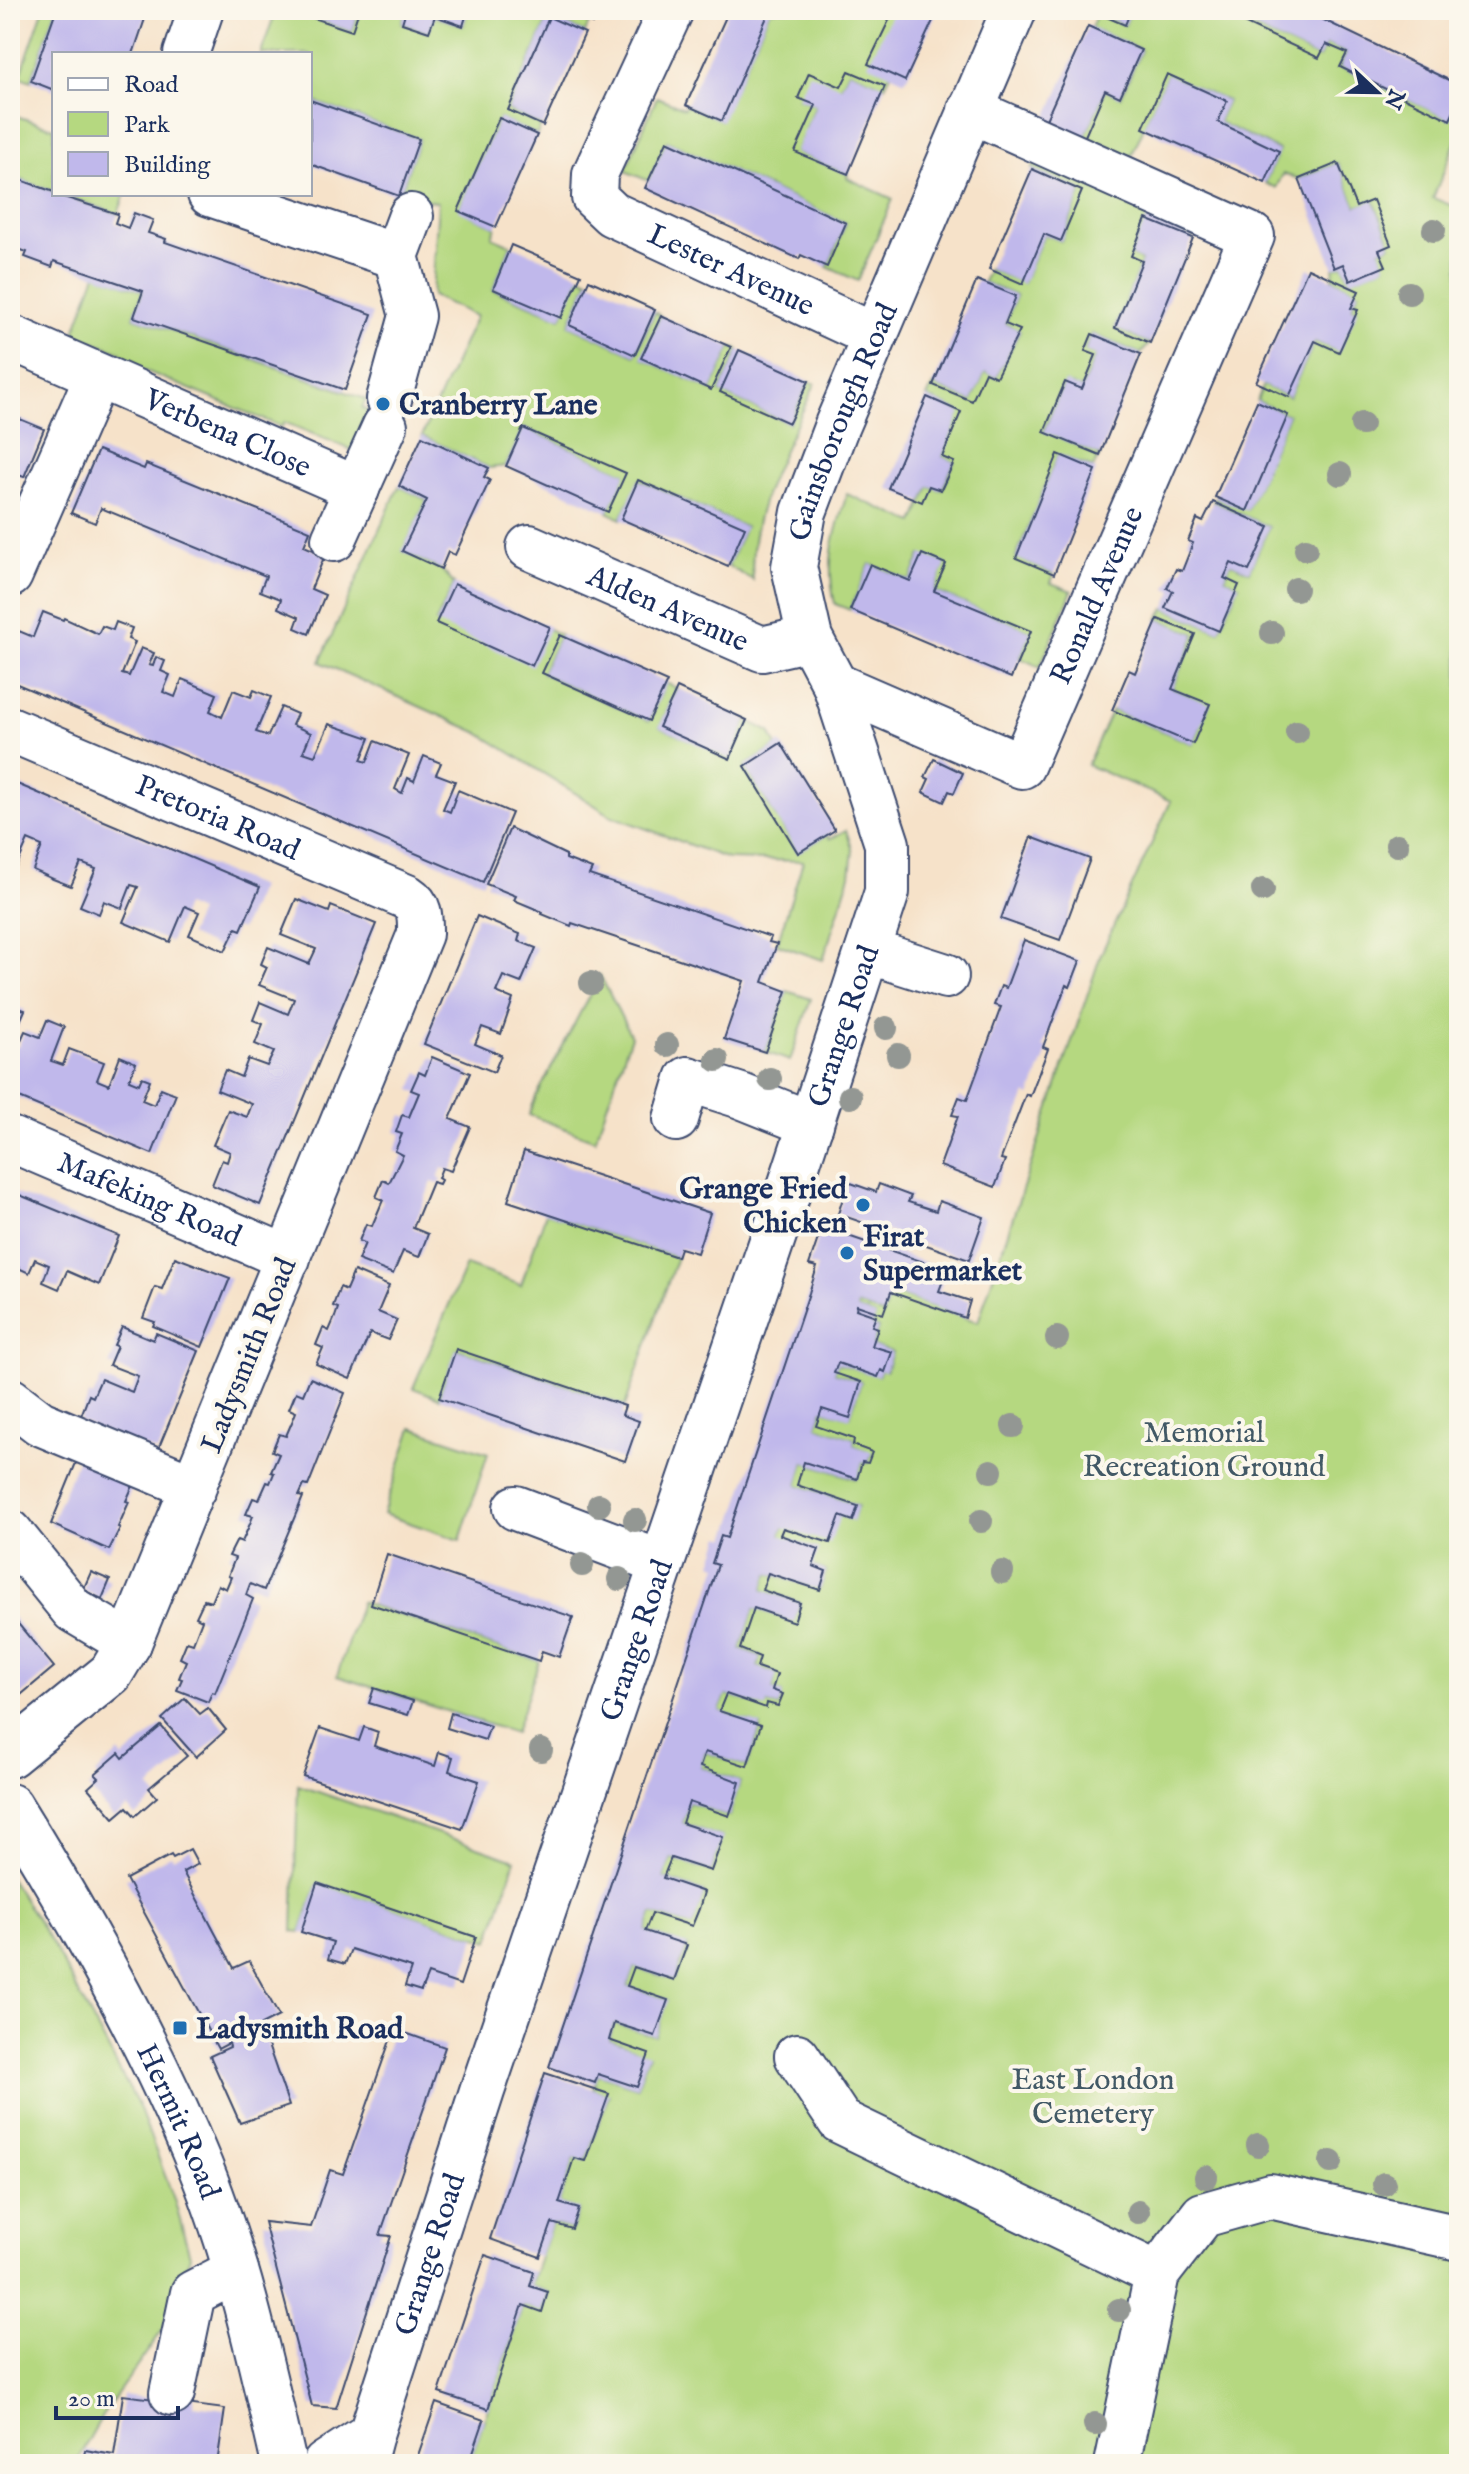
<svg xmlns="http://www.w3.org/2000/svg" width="1469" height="2474" viewBox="0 0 1469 2474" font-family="'IM FELL English',serif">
<rect width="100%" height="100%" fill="#fbf7ec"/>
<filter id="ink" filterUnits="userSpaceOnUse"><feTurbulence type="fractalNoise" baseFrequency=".0125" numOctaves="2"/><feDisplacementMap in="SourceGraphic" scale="16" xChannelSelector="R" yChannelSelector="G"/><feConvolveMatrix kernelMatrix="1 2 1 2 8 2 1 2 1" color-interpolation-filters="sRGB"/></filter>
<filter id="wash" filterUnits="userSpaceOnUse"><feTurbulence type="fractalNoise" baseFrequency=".006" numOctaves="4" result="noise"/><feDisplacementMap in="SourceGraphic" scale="32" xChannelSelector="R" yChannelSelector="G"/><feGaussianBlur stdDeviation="1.8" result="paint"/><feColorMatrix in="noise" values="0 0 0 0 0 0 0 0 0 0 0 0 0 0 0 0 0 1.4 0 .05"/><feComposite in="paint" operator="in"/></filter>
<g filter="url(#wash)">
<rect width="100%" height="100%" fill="#f6e2c9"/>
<!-- green -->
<g fill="#b5d880" stroke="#68846f" stroke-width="2">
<polygon points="43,10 56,10 31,81 20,77"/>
<path d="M276,10h11l65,21 7,-21h47l-4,13 26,9 7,-16 28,10 5,-16h91l30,13 -4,10 -36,-16 -41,93 33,15 -4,10 -38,-16 -40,91 37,17 -4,10 19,8 -18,45 68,28 19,-42 9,4 -20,45 66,30 20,-43 6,4 -19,42 69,32 20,-43 8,3 -19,42 69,31 20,-42 6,3c-27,61 -69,127 -62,196l-25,-14 17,-39 -106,-47 -18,39 -13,-7 17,-39 -101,-45 -18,38 -17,2 -67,-32 54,-120 -44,-20 6,-94 -39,-6 20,-57 -109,-39v-46h-49z"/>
<polygon points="770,10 894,10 891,74 885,86 849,71 841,87 799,98 816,105 796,152 848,174 847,178 893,199 858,281 827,267 846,223 667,141 649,181 625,171 657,97 684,108 686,105 721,120"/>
<polygon points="1131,10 1216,10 1319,58 1326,44 1347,53 1340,67 1449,119 1459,100 1459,133 1433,198 1455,207 1459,199 1459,2464 469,2464 523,2305 542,2311 548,2292 530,2286 552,2223 572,2229 579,2210 559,2203 574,2158 585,2160 609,2095 593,2089 598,2074 637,2087 649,2055 609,2040 614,2023 655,2036 667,2000 627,1986 634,1967 674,1980 687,1946 645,1931 652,1913 692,1926 704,1892 663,1878 671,1858 711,1871 722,1837 682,1823 689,1802 729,1816 740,1782 700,1767 705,1752 747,1766 761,1726 719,1711 726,1694 765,1707 767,1703 778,1706 782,1694 772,1690 776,1674 757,1667 760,1656 740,1649 754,1608 793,1621 800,1603 762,1590 768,1573 820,1589 826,1571 813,1566 780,1535 783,1528 840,1516 852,1520 858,1506 797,1485 804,1462 856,1479 862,1462 868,1463 872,1453 853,1445 854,1439 816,1426 822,1409 850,1417 861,1382 834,1373 838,1363 878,1376 881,1370 886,1371 892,1352 872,1346 878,1328 872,1326 875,1316 856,1309 857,1305 883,1314 891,1292 978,1322 1101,954 1171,801 1087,765 1112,710 1193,744 1209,705 1172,689 1195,634 1158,619 1165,608 1219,631 1239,585 1224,578 1231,563 1249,571 1269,527 1213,502 1215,497 1247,510 1288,415 1257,401 1263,385 1289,397 1315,341 1338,351 1357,310 1351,308 1359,292 1333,279 1334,268 1343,264 1350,280 1385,266 1379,250 1391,245 1374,201 1356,207 1338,163 1299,179 1283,174 1276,188 1265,183 1279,150 1218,122 1227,101 1167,75 1130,159 1083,141 1105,90 1121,97 1141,50 1091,28 1097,13 1125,25"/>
<polygon points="10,114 54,128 54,192 10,176"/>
<path d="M1035,162l161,71 -3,5 -46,-18 -16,36 11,5 -27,67 35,15 -9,11 -49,-20 -7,16 11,5 -14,34 -17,-6 -21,48 56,24 -7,13 -35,-13 -42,102 38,17 -3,9 21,8 -32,76 -20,-9 10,-27 -96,-40 11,-27 -24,-9 -11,26 -40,-17 -20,46 -15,-6c-10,-43 -1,-69 12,-110l67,29 15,-37 13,4 12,-28 -12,-5 18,-45 -33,-15 6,-12 39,16 13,-29 11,5 24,-46 -15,-7 11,-28 -33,-14 6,-13 34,14 21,-49 17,7 21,-50 -50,-22z"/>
<polygon points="60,194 125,194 118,214"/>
<polygon points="96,274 143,291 134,317 366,399 362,408 368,411 352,450 284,422 282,427 119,360 121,352 74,334"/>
<polygon points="399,486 427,500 403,551 441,569 454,584 436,622 549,629 560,635 542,673 649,721 666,683 677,688 660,727 730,758 747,720 770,732 777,746 745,766 798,852 827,835 830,839 846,830 853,851 850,875 823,960 777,944 803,861 728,859 612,816 479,733 320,662"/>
<polygon points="600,975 631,1036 595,1140 529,1115 536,1097"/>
<polygon points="787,991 811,999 790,1061 765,1052"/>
<polygon points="546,1213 677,1257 625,1406 457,1349 439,1398 413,1388 466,1265 521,1285"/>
<polygon points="412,1428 488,1453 460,1540 383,1514"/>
<polygon points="361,1602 539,1661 515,1733 337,1676"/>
<polygon points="298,1785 515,1860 489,1941 317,1884 301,1932 293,1931"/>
<polygon points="10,1878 52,1943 139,2107 174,2199 190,2256 164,2328 102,2416 75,2464 10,2464"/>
</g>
<g id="blocks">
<!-- building -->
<g fill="#c0b8eb">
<polygon points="56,10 148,10 133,54 54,54 54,90 31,81"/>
<polygon points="289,10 359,10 352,31"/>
<polygon points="406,10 468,10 463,26 435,16 429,32 402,23"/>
<polygon points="559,10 598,10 592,24"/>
<polygon points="729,10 770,10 722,121 686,105"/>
<polygon points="894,10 938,10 905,81 868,64"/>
<polygon points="1090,10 1131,10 1125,25"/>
<polygon points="1216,10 1303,10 1459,85 1459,100 1450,120 1340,67 1347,53 1326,44 1319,58"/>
<polygon points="549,17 585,33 543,126 508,110"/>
<polygon points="1088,26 1141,50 1120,97 1105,90 1083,141 1044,124"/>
<polygon points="849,71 885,86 848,174 795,152 816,105 798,98 809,73 841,87"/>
<polygon points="1167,74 1227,101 1218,122 1279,151 1265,183 1143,128"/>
<polygon points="310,100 419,139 399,196 310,164"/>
<polygon points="499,118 537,135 496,227 458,211"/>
<polygon points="667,141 846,223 827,267 801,255 799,259 645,188"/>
<polygon points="1338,163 1356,207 1373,200 1391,245 1379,250 1386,266 1350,281 1343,264 1334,268 1299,179"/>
<polygon points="1032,169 1082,191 1061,241 1044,234 1023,284 989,269"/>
<polygon points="10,176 54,192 54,194 118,214 115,223 128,228 134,213 153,220 148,233 166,239 165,242 372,314 345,390 134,317 143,291 54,261 52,267 25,257 27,252 10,246"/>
<polygon points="1146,219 1193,238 1150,343 1115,328 1142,261 1131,256"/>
<polygon points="511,245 581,275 561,318 493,289"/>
<polygon points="1308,268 1359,291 1351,308 1358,310 1339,352 1315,341 1289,397 1256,382"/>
<polygon points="589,280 655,310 635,355 569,325"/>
<polygon points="977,280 1016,296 1005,324 1020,330 996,377 985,372 972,401 933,385"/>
<polygon points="661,316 731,347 711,390 641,358"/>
<polygon points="1092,334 1141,354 1100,455 1044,432 1065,382 1082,389 1096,355 1085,351"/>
<polygon points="739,350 809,381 789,423 720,392"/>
<polygon points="927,397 961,412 942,457 954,462 941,490 929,486 922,502 888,488"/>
<polygon points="1257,401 1288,415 1247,511 1215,497"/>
<polygon points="10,415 44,429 24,477 10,472"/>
<polygon points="523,428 626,473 608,512 506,466"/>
<polygon points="422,436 489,468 484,477 490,480 455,555 448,552 441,569 402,551 427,500 399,486"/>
<polygon points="98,450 144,469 146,464 310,531 304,546 325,555 311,589 325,595 309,634 295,628 299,617 278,608 281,599 260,591 266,576 101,508 95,523 71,513"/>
<polygon points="1058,454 1096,470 1054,574 1016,558"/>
<polygon points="638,480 745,527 728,566 621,519"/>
<polygon points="1213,502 1269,527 1249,571 1231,563 1224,578 1239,585 1219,631 1165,608 1173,591 1167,588 1176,569 1182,571 1193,543 1188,541 1197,519 1203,522"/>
<polygon points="922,554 946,564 934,591 1031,631 1011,678 850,610 870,564 910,581"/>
<polygon points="454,584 550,627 532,666 436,623"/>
<polygon points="43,612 63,620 64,618 98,634 102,626 113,630 116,622 132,628 128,639 135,642 122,674 129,676 141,648 154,653 149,665 153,666 156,657 165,661 161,671 170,675 163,692 175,697 182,679 217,694 210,711 222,717 233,690 251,697 254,690 271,697 256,732 268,736 281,707 297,714 292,725 311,733 303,752 315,756 329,724 370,738 361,760 367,762 375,741 409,755 395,789 402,793 408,778 414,781 424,756 441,763 436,774 455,781 443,809 450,812 458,790 512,813 483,882 10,681 10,653 19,631 33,637"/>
<polygon points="1158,619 1195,634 1172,689 1210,704 1193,744 1112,710 1129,670 1135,673"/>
<polygon points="560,635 667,682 649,721 542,673"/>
<polygon points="677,688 747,720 730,759 659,727"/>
<polygon points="781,743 835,830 798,853 745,766"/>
<polygon points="934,759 963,773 954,793 949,791 944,802 923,792 929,779 925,777"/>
<polygon points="10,781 260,887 241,930 236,928 225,951 189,935 199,912 185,906 170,942 123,922 138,887 131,885 122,908 104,901 99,914 80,906 96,869 81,863 71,886 53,879 33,870 42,846 28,840 14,872 10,870"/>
<polygon points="510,828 566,855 566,859 592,869 589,875 771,937 769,942 777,944 763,982 787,991 765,1052 724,1039 744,981 572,923 571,926 542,914 543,912 514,900 516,896 486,884"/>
<polygon points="1031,837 1090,859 1060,940 1001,919"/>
<polygon points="296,899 329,912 331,906 376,924 260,1205 212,1185 222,1160 227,1162 230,1152 213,1145 228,1110 247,1117 252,1104 217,1090 225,1070 241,1077 248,1059 267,1066 274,1052 255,1044 263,1024 253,1020 260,1002 288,1014 294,999 259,985 267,967 261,964 268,947 309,964 316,949 281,935"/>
<polygon points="477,916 520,934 518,941 536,948 521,983 503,976 496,992 513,999 501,1034 482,1027 478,1037 475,1044 501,1055 494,1072 424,1044"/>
<polygon points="1024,940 1080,961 1070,987 1066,985 1043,1047 1048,1049 1030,1096 1026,1094 1001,1159 1005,1160 995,1187 940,1166 958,1116 952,1115 959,1097 967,1100 1001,1007 994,1005 1001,986 1006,988"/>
<polygon points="10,1005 25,1010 10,1044 18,1047 25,1031 40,1037 47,1020 64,1027 51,1061 63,1065 69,1049 104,1062 97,1080 109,1085 120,1056 136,1063 129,1080 139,1084 142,1077 150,1080 142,1100 154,1105 161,1088 176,1094 152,1154 10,1094"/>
<polygon points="432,1057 470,1073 450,1119 470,1127 451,1171 442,1168 438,1178 441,1180 439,1184 432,1182 413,1228 428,1234 419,1257 403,1251 393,1274 358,1260 365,1243 359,1241 366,1224 372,1226 383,1200 376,1197 383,1180 389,1183 403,1155 395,1151 402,1134 396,1132 402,1115 409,1117 419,1093 411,1090 419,1072 425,1075"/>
<polygon points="524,1151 710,1213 697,1253 680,1248 677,1257 508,1201"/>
<polygon points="848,1182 876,1192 879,1184 911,1196 908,1202 936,1211 939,1201 984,1217 969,1260 838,1214"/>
<polygon points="10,1191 119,1236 99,1285 67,1271 59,1289 43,1282 49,1265 35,1259 29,1273 10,1264"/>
<polygon points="822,1227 947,1270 939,1291 970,1301 965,1318 891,1292 883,1314 857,1305 856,1309 876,1316 872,1326 878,1328 872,1346 892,1352 885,1372 881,1370 878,1377 838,1363 834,1373 861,1382 850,1418 822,1409 816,1426 854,1439 853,1445 872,1452 868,1463 862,1462 857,1479 804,1462 797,1485 858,1506 853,1521 840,1516 830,1543 783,1528 780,1535 819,1549 813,1566 826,1571 820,1590 768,1573 762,1590 800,1603 794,1622 754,1608 740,1649 760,1657 757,1667 777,1674 772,1690 783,1694 778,1706 767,1703 766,1708 726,1694 719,1711 761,1725 754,1745 747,1766 705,1752 700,1767 740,1782 735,1799 729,1816 689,1802 682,1823 723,1837 711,1871 671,1858 663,1878 704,1892 699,1909 692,1926 652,1913 645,1931 687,1945 674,1980 634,1967 627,1986 668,2000 655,2036 614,2023 609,2040 649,2054 637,2087 598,2074 595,2083 549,2067 718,1565 712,1563 721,1536 727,1538 809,1293 817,1267 809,1265"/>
<polygon points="175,1257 230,1278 202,1347 153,1326 155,1322 143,1318 155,1287 162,1289"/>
<polygon points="354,1271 389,1286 378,1312 397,1320 388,1340 370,1333 350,1379 316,1364 323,1348 316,1345 323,1328 329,1331 335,1317 338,1308 333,1306 340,1287 346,1290"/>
<polygon points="122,1327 153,1340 156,1333 199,1351 157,1452 79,1421 89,1395 93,1397 101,1379 132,1392 138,1376 109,1365 117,1346 114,1345"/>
<polygon points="456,1349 625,1406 622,1415 639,1421 625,1461 439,1398"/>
<polygon points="310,1378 345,1393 308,1486 304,1485 299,1496 303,1497 264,1590 250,1584 246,1595 253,1599 215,1693 212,1692 208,1702 177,1690 182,1679 179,1678 186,1661 180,1658 187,1641 193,1643 202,1620 196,1617 204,1600 211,1602 218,1585 226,1589 231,1577 228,1576 235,1558 229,1556 237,1540 242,1542 249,1526 253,1516 246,1514 253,1498 259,1500 267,1482 270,1483 274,1473 271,1472 279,1454 272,1451 279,1434 286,1436 292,1422 296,1412 289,1409 296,1392 303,1395"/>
<polygon points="80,1453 137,1477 126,1501 129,1502 118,1527 120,1528 109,1550 51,1524"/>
<polygon points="387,1554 573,1617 559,1657 542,1651 539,1661 371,1604"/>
<polygon points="91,1572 110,1580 102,1599 83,1590"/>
<polygon points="10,1614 54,1667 10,1704"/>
<polygon points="374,1688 413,1701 408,1715 369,1703"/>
<polygon points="185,1698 200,1714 208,1708 226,1730 196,1757 162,1719"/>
<polygon points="451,1713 490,1726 485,1740 447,1728"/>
<polygon points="161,1726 187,1756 149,1788 157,1797 135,1816 127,1807 114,1818 88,1788 99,1778 95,1774 119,1753 123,1758"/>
<polygon points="364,1727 378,1732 374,1746 435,1766 439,1752 453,1757 449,1771 479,1781 462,1829 303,1776 320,1728 359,1741"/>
<polygon points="190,1849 198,1864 183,1872 214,1931 234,1968 249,1961 279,2016 261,2025 289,2106 240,2123 210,2056 230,2047 229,2043 218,2049 126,1879 171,1855 173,1858"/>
<polygon points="317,1883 476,1937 460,1985 428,1974 421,1991 405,1986 411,1968 351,1949 345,1964 328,1959 333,1942 301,1932"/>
<polygon points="394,2029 445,2047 380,2235 391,2236 336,2408 312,2406 264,2222 311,2227 330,2170 343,2174"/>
<polygon points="545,2073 609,2094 585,2161 574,2158 559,2203 579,2209 572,2229 552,2223 540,2257 490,2239"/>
<polygon points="485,2255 534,2272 530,2286 548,2292 542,2312 523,2305 488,2409 439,2393"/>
<polygon points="155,2390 194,2396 193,2405 225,2409 217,2464 83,2464 85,2450 114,2455 123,2395 154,2399"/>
<polygon points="436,2403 484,2420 469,2464 415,2464"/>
</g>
</g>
</g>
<g filter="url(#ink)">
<use href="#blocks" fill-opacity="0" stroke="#3c4a6e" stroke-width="2"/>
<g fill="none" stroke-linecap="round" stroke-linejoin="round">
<!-- minor casing -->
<g stroke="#3c4a6e" stroke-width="48">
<g id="minor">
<path id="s1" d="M671,10l-76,164 -1,23 18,17 261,121"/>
<polyline points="186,54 201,10"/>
<polyline points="210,194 396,256"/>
<path id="s2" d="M10,337l347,152"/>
<polyline points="389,399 412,316 396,256 411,216"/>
<polyline points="334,539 385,426"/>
<path id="s3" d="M529,547l233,102 48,-11"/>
<polyline points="10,575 97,376"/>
<path id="s4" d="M835,685l187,81 230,-530 -282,-126"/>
<path id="s5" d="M10,729l397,168c14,9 13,21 13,37l-291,709 -18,30 -101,82"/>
<polyline points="868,951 946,976"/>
<polyline points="676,1119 688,1079 741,1096 811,1124"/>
<path id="s6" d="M10,1139l278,119"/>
<polyline points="10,1400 40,1423 194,1487"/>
<polyline points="516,1508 661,1563"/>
<polyline points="10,1532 73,1610 129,1643"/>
<path id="s7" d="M10,1806c70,113 140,237 190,360 39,96 61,197 84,298"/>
<polyline points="797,2056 840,2121 1157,2274"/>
<polyline points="172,2393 193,2293 236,2271"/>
<polyline points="325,2464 371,2434"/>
<path id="s8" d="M363,2464l8,-30 111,-343 293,-859 112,-340v-48l-52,-159 -25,-47 -16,-71 10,-55 33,-87 177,-415"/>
<polyline points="1117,2464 1157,2274 1203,2215 1270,2196 1459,2238"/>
</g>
</g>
<!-- minor -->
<use href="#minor" stroke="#fff" stroke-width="44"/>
</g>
<!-- trees -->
<g fill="#939793">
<circle cx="1434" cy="230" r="12"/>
<circle cx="1409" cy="293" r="12"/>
<circle cx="1362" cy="424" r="12"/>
<circle cx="1340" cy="474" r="12"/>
<circle cx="1306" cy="549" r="12"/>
<circle cx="1296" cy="589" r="12"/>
<circle cx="1272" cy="633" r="12"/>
<circle cx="1297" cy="732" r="12"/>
<circle cx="1397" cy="845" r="12"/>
<circle cx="1263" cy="890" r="12"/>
<circle cx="591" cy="983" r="12"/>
<circle cx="886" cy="1028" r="12"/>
<circle cx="667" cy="1045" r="12"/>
<circle cx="898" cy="1055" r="12"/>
<circle cx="717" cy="1060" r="12"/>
<circle cx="770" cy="1079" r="12"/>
<circle cx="850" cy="1097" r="12"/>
<circle cx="1057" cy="1338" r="12"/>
<circle cx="1013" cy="1426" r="12"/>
<circle cx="991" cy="1471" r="12"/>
<circle cx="599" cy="1505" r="12"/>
<circle cx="635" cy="1520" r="12"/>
<circle cx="981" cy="1521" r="12"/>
<circle cx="582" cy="1565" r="12"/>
<circle cx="1002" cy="1572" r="12"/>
<circle cx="619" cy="1579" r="12"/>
<circle cx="541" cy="1750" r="12"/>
<circle cx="1258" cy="2145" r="12"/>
<circle cx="1331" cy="2162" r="12"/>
<circle cx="1206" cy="2177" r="12"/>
<circle cx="1384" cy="2184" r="12"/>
<circle cx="1138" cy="2212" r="12"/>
<circle cx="1119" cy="2310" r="12"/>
<circle cx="1095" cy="2424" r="12"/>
</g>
</g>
<!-- markers -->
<g fill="#1f6fb2" stroke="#fbf7ec" stroke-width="3">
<circle cx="383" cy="404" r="8"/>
<circle cx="863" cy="1205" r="8"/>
<circle cx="847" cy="1253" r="8"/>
<rect x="172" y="2020" width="16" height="16" rx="4"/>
</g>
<g text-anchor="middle" stroke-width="8" stroke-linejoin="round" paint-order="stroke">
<!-- street labels -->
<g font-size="30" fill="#1b2f5e" stroke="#fbf7ec">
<text dy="10" stroke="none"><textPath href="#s1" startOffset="360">Lester Avenue</textPath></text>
<text dy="10" stroke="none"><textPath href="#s8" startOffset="2152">Gainsborough Road</textPath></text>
<text dy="10" stroke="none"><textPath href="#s2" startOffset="238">Verbena Close</textPath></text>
<text dy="10" stroke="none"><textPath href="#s4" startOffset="390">Ronald Avenue</textPath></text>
<text dy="10" stroke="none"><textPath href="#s3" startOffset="152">Alden Avenue</textPath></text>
<text dy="10" stroke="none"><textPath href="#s5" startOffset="226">Pretoria Road</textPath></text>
<text dy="10" stroke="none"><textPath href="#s8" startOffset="1516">Grange Road</textPath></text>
<text dy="10" stroke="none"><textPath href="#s6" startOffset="152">Mafeking Road</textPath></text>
<text transform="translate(248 1355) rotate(-68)" y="10">Ladysmith Road</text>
<text dy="10" stroke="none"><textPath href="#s8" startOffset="868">Grange Road</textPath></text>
<text dy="10" stroke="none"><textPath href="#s7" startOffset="358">Hermit Road</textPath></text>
<text dy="10" stroke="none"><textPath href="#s8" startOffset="220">Grange Road</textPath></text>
</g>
<!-- poi labels -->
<g font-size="30" font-weight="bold" fill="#1b2f5e" stroke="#fbf7ec" text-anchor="start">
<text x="399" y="414">Cranberry Lane</text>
<text x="847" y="1198" text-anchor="end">Grange Fried<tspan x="847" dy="34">Chicken</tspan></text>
<text x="863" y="1246">Firat<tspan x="863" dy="34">Supermarket</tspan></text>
<text x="196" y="2038">Ladysmith Road</text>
</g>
<!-- park labels -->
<g font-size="30" fill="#425966" stroke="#fbf7ec">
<text x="1204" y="1442">Memorial<tspan x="1204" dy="34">Recreation Ground</tspan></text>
<text x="1093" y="2089">East London<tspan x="1093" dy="34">Cemetery</tspan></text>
</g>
</g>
<!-- margin -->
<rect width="1469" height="2474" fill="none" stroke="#fbf7ec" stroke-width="40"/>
<!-- legend -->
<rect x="52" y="52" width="260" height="144" fill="#fbf7ec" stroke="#a1a7b3" stroke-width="2"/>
<rect x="68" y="78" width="40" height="12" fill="#ffffff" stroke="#a1a7b3" stroke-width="2"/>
<text x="124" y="92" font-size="24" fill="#1b2f5e">Road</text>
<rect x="68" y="112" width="40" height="24" fill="#b5d880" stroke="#a1a7b3" stroke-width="2"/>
<text x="124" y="132" font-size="24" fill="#1b2f5e">Park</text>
<rect x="68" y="152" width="40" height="24" fill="#c0b8eb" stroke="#a1a7b3" stroke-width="2"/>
<text x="124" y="172" font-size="24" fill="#1b2f5e">Building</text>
<!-- north arrow -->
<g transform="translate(1377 92) rotate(112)" stroke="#fbf7ec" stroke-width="6" paint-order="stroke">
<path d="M0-6L14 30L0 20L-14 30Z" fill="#1b2f5e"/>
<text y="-12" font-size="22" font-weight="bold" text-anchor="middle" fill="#1b2f5e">N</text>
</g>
<!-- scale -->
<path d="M56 2406v12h122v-12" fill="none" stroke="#1b2f5e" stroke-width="4"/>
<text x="68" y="2406" font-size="24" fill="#1b2f5e" stroke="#fbf7ec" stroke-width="6" paint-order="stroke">20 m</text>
</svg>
